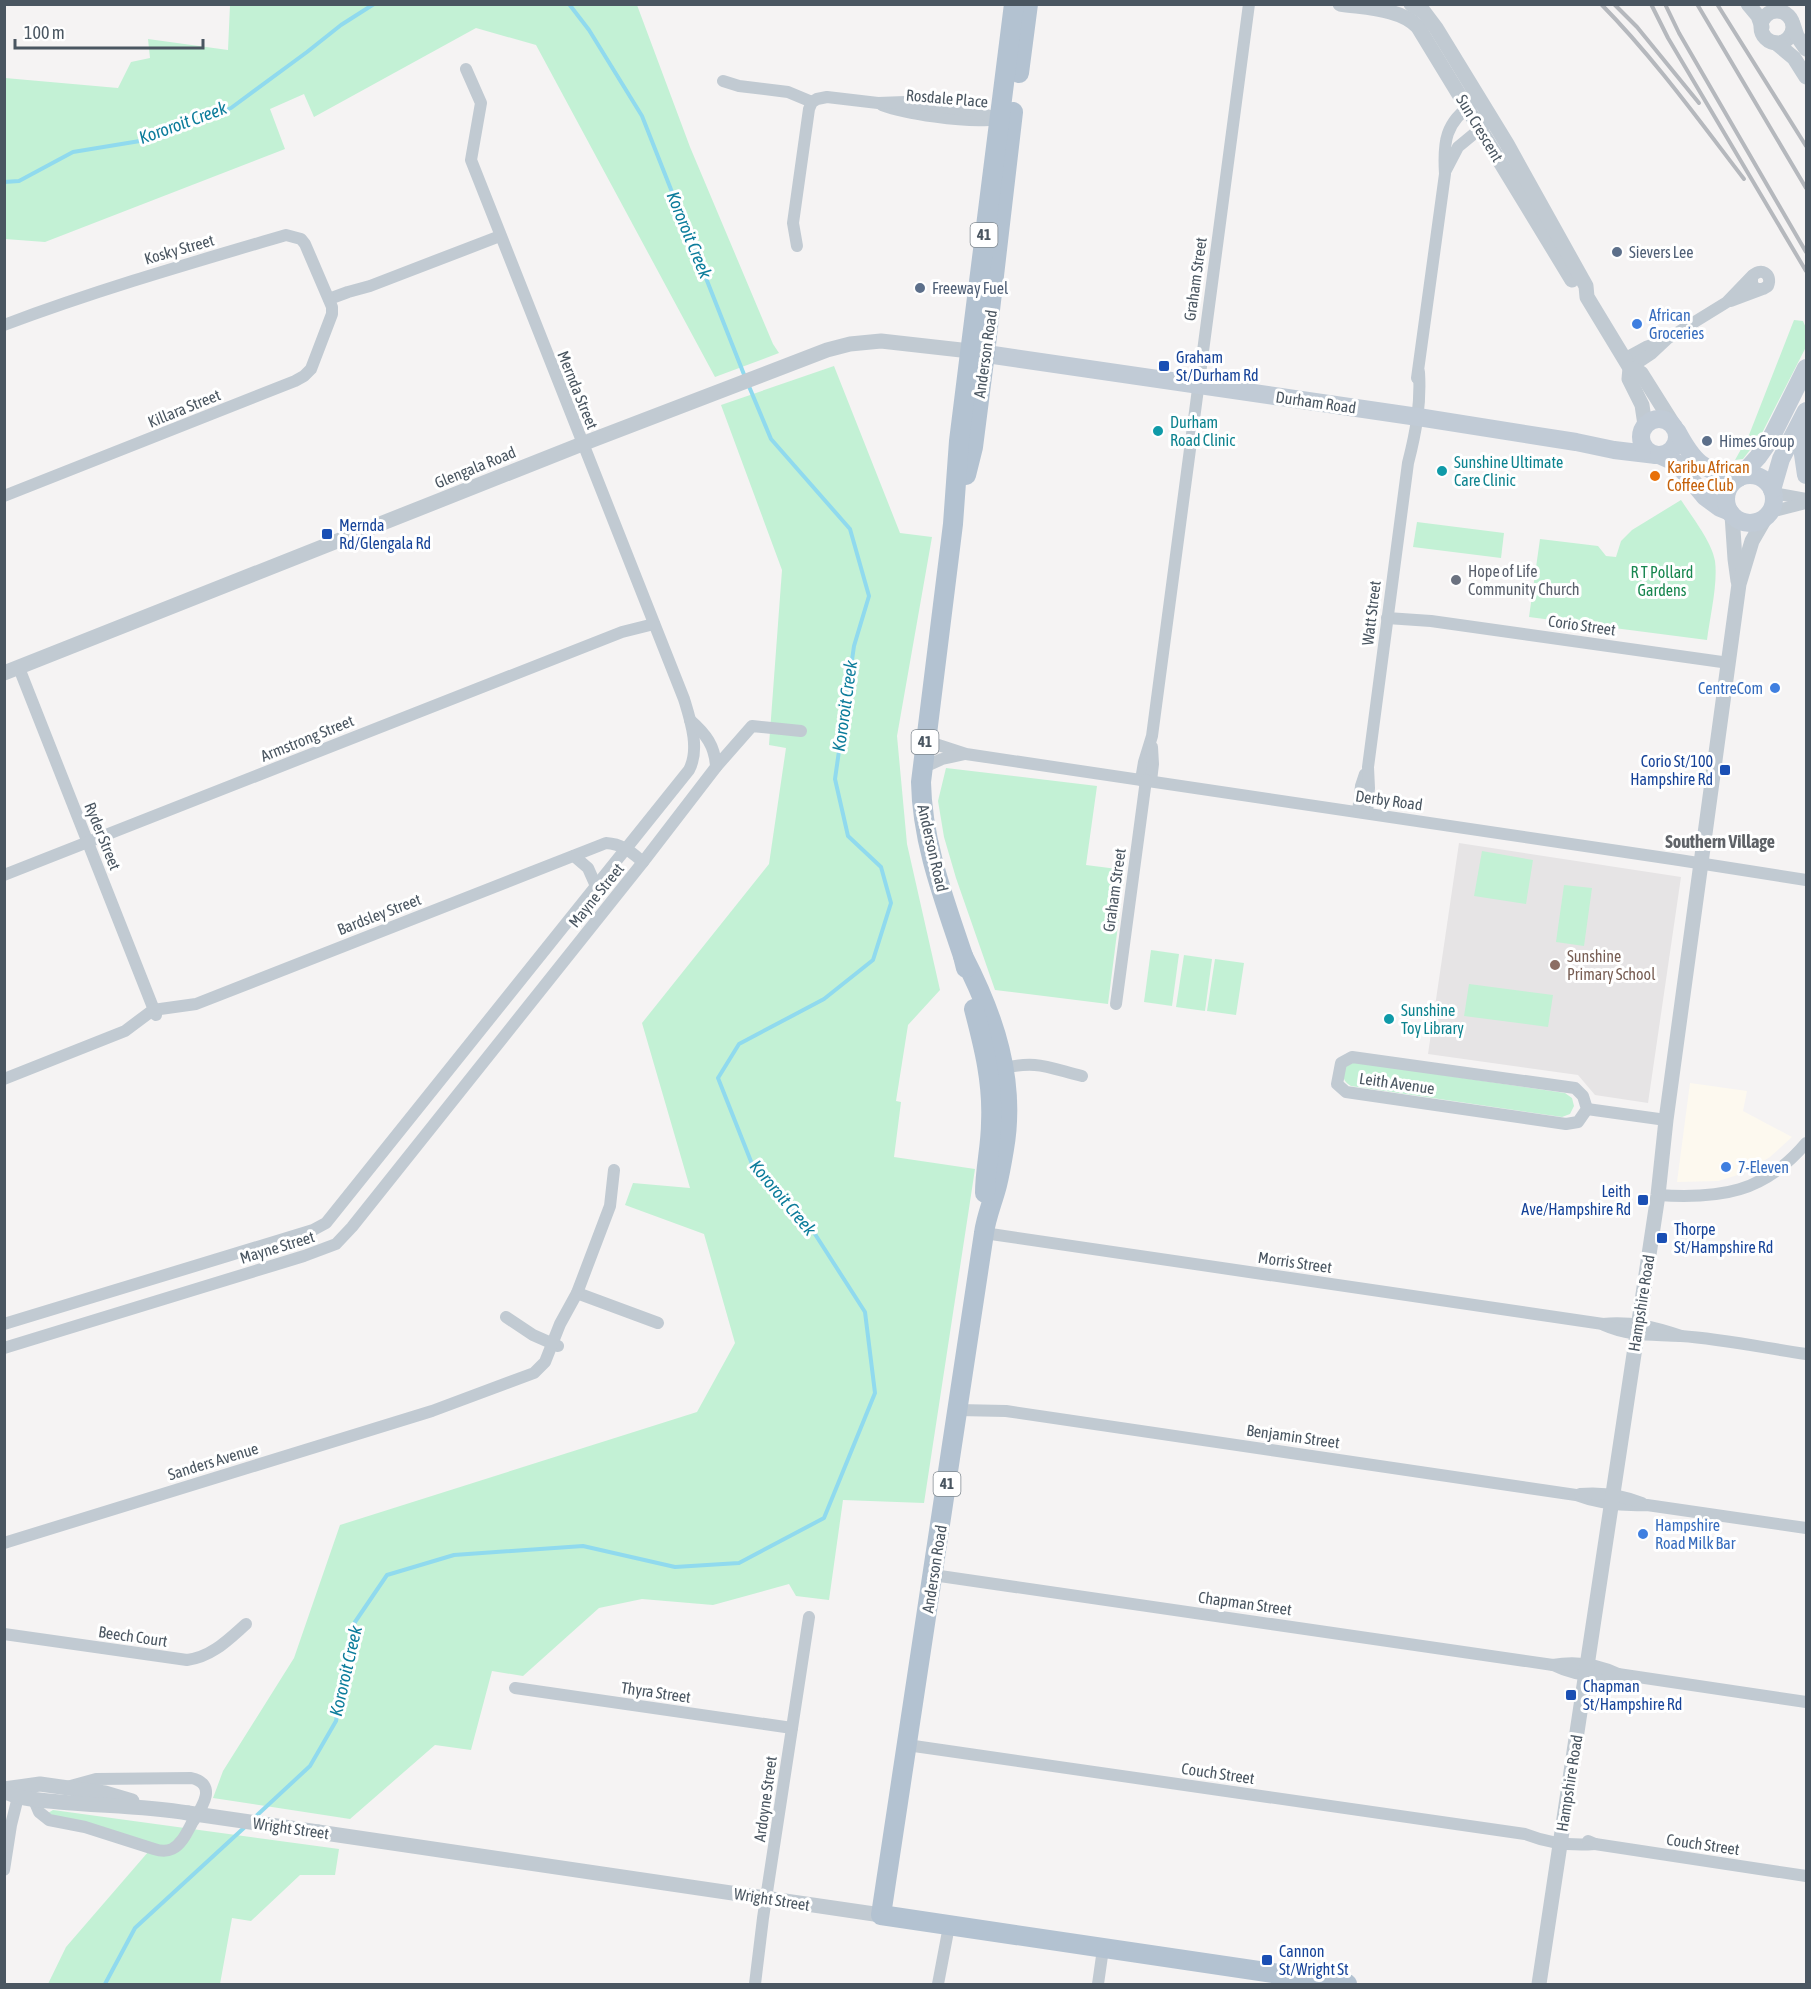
<svg xmlns="http://www.w3.org/2000/svg" width="1811" height="1989" viewBox="0 0 1811 1989" font-family="'Asap Condensed',sans-serif">
<rect width="100%" height="100%" fill="#f5f3f3"/>
<!-- commercial -->
<polygon fill="#fdf9ef" points="1690,1083 1747,1091 1743,1111 1792,1137 1770,1157 1741,1174 1718,1181 1677,1182"/>
<!-- education -->
<polygon fill="#e6e4e5" points="1459,843 1681,877 1648,1103 1595,1095 1578,1075 1428,1054"/>
<!-- green -->
<g fill="#c3f1d5">
<polygon points="230,5 637,5 690,147 773,344 779,353 715,377 536,45 476,28 314,117 304,94 270,109 285,149 45,242 5,239 5,78 118,88 131,62 150,58 148,39 228,50"/>
<polygon points="1794,320 1803,321 1806,328 1806,347 1760,437 1743,459 1735,460 1749,435"/>
<polygon points="834,366 900,533 932,537 897,736 907,844 940,990 908,1025 896,1101 901,1102 894,1157 975,1169 924,1503 843,1500 829,1600 796,1596 789,1584 713,1605 642,1599 599,1608 523,1676 492,1671 471,1750 435,1745 350,1819 213,1798 223,1771 294,1658 340,1525 697,1412 735,1343 704,1234 625,1205 633,1183 690,1188 642,1023 769,864 786,748 769,745 782,570 721,405"/>
<path d="M1681,500c11,17 31,42 34,61 3,23 -5,55 -8,79l-178,-23 11,-78 58,7 8,10 10,1 5,-16 11,-11z"/>
<polygon points="1417,522 1504,533 1501,558 1413,547"/>
<polygon points="946,768 1097,786 1086,865 1125,870 1108,1004 995,990 956,878 944,837 938,801"/>
<polygon points="1482,851 1533,860 1526,904 1474,896"/>
<polygon points="1564,885 1592,888 1584,946 1556,942"/>
<polygon points="1151,950 1179,954 1172,1006 1144,1002"/>
<polygon points="1184,955 1212,959 1205,1011 1176,1007"/>
<polygon points="1215,959 1244,963 1236,1015 1207,1011"/>
<polygon points="1469,984 1553,995 1548,1027 1464,1016"/>
<path d="M1354,1062l211,31 7,5 2,8 -4,8 -8,3 -211,-31c-10,-6 -8,-11 -5,-21z"/>
<polygon points="53,1810 339,1849 335,1875 300,1875 251,1921 232,1918 220,1984 48,1984 66,1947 155,1844 55,1817 48,1813"/>
</g>
<g fill="none" stroke-linecap="round" stroke-linejoin="round">
<!-- stream -->
<g stroke="#90daee" stroke-width="4">
<polyline points="569,4 589,30 642,116 745,377"/>
<polyline points="4,182 19,181 73,152 152,139 231,108 307,52 341,25 374,4"/>
<polyline points="254,1818 310,1766 336,1721 355,1622 387,1575 454,1555 583,1546 675,1567 739,1563 824,1518 875,1393 865,1312 813,1231 752,1164 718,1078 739,1044 824,999 873,960 891,903 881,867 848,836 835,779 854,646 869,596 850,529 771,439 748,384"/>
<polyline points="105,1984 135,1928 246,1826"/>
</g>
<!-- minor -->
<g stroke="#c1cad2" stroke-width="12">
<polyline points="723,81 739,86 788,92 812,102"/>
<path d="M882,105c25,9 80,17 107,15"/>
<polyline points="1446,170 1458,147 1487,123"/>
<polyline points="797,246 793,223 809,109 812,102 817,99 827,97 878,103 905,102 974,111 999,119"/>
<polyline points="329,299 348,292 370,286 500,236"/>
<path d="M1731,301l32,-12 5,-3c5,-12 -8,-20 -16,-9v7l4,5h7"/>
<path d="M4,325c93,-35 187,-62 282,-90l15,4 4,5 27,63v7l-21,55 -7,7 -9,5 -28,11 -263,104"/>
<polyline points="1624,359 1646,347 1663,341"/>
<polyline points="1630,368 1651,354 1667,339 1727,302 1753,275"/>
<path d="M1417,378l28,-204c-2,-32 0,-52 29,-71"/>
<polyline points="1773,493 1806,499"/>
<polyline points="1770,512 1806,503"/>
<polyline points="1387,618 1431,621 1729,663"/>
<polyline points="19,668 156,1015"/>
<polyline points="926,741 966,754 1679,860 1806,880"/>
<polyline points="716,767 752,726 801,731"/>
<polyline points="922,768 942,759 965,754"/>
<polyline points="1141,780 1144,762 1152,736 1249,4"/>
<polyline points="1151,781 1153,764 1152,747"/>
<polyline points="1358,812 1361,786 1365,774"/>
<path d="M1367,813l2,-25 -1,-21 40,-304c8,-31 13,-59 11,-91"/>
<polyline points="574,856 588,868 596,886"/>
<polyline points="4,875 622,632 654,624"/>
<polyline points="1116,1004 1146,780"/>
<polygon points="1352,1057 1575,1088 1583,1096 1587,1109 1578,1122 1566,1124 1346,1092 1337,1084 1341,1063"/>
<path d="M999,1069c38,-9 47,-2 83,7"/>
<path d="M4,1079l121,-48 28,-21 43,-6 410,-161c17,1 25,9 37,19"/>
<polyline points="1587,1109 1666,1120"/>
<path d="M1658,1195c62,4 106,-2 148,-52"/>
<path d="M984,1233l619,91c27,-3 51,3 78,12"/>
<polyline points="577,1293 658,1323"/>
<polyline points="506,1317 533,1335 558,1346"/>
<path d="M4,1324l309,-94 13,-7 363,-453c11,-21 2,-48 -5,-71l-213,-539 10,-57 -15,-34"/>
<path d="M1604,1325c27,12 49,9 77,11 42,3 84,12 125,18"/>
<path d="M4,1348l300,-92 32,-12 16,-17 291,-365 73,-95c-1,-21 -10,-33 -26,-47"/>
<path d="M958,1410l48,1 570,84c23,9 46,11 71,10l159,23"/>
<path d="M1580,1494c21,-2 42,1 62,9"/>
<polyline points="4,1543 432,1411 534,1373 545,1362 560,1324 577,1293 610,1206 614,1170"/>
<path d="M933,1575l620,90c20,10 42,13 65,9"/>
<path d="M4,1634l183,26c25,-3 42,-21 59,-36"/>
<path d="M1553,1665c22,-4 44,-1 65,9l188,28"/>
<polyline points="515,1688 792,1728"/>
<path d="M907,1745l618,89c23,9 46,12 70,10"/>
<path d="M39,1800l-3,5 3,7 10,8 36,7 69,22c6,2 12,3 18,0 10,-5 15,-17 20,-26 9,-14 27,-39 -1,-45l-95,1 -29,8"/>
<polyline points="1588,1841 1595,1844 1806,1876"/>
<polyline points="4,1870 11,1825 20,1789"/>
<polyline points="755,1984 763,1918 809,1617"/>
<polyline points="938,1984 949,1926"/>
<polyline points="1098,1984 1103,1949"/>
</g>
<!-- tertiary -->
<g stroke="#c1cad2" stroke-width="15">
<path d="M1340,4c24,4 61,4 78,23l154,253"/>
<polyline points="1411,4 1424,12 1436,28 1507,144 1586,286 1587,297 1630,368 1629,379 1642,405 1645,425"/>
<polyline points="1748,4 1758,16 1762,27"/>
<circle cx="1777" cy="27" r="16"/>
<polyline points="1793,24 1797,36 1806,49"/>
<polyline points="1776,43 1794,58 1806,77"/>
<polyline points="1630,368 1641,373 1675,427"/>
<polyline points="1732,515 1735,559 1738,581"/>
<polyline points="4,673 582,444 827,350 850,344 881,341 970,351"/>
<polyline points="4,1789 40,1784 105,1793 132,1801"/>
<path d="M4,1791c16,9 37,9 55,11 43,4 86,4 129,11"/>
<polyline points="318,1832 881,1915"/>
<polyline points="1539,1984 1658,1195 1666,1120 1739,584 1752,541 1767,515"/>
</g>
<!-- secondary -->
<g stroke="#c1cbd6" stroke-width="18">
<polyline points="973,352 1418,417 1576,442 1614,450 1656,455"/>
<circle cx="1659" cy="437" r="18"/>
<polyline points="1799,427 1806,475"/>
<path d="M1677,431c17,32 25,38 59,48"/>
<polyline points="1659,455 1677,463 1705,497 1720,508 1730,512"/>
<circle cx="1750" cy="499" r="24"/>
<polyline points="1739,478 1758,457 1770,440 1806,368"/>
<polyline points="1772,490 1781,459 1806,411"/>
</g>
<!-- primary -->
<g stroke="#b3c2d1" stroke-width="20">
<polyline points="1019,73 1028,4"/>
<polyline points="966,475 973,447 985,353 1013,112"/>
<path d="M963,956c31,60 53,124 41,193 -2,12 -4,24 -7,36 -4,16 -11,32 -13,48l-103,682 466,69"/>
<path d="M966,968l-3,-12c-19,-57 -41,-114 -42,-174l32,-258 6,-83 9,-72 46,-365"/>
<path d="M974,1009c10,38 19,74 17,114 0,23 -6,46 -6,70"/>
</g>
<!-- rail -->
<g stroke="#b5b8bd" stroke-width="4">
<path d="M1601,4c53,54 97,115 143,175"/>
<polyline points="1614,4 1637,27 1699,103"/>
<polyline points="1651,4 1668,38 1806,271"/>
<polyline points="1665,4 1679,33 1806,252"/>
<polyline points="1697,4 1806,188"/>
<polyline points="1717,4 1806,146"/>
</g>
<!-- tertiary-bridge -->
<polyline stroke="#c1cad2" stroke-width="15" points="188,1813 318,1832"/>
</g>
<!-- markers -->
<g fill="#5c6f8a" stroke="#fff" stroke-width="2">
<circle cx="1617" cy="252" r="6"/>
<circle cx="920" cy="288" r="6"/>
<circle cx="1707" cy="441" r="6"/>
</g>
<g fill="#3f7fe0" stroke="#fff" stroke-width="2">
<circle cx="1637" cy="324" r="6"/>
<circle cx="1775" cy="688" r="6"/>
<circle cx="1726" cy="1167" r="6"/>
<circle cx="1643" cy="1534" r="6"/>
</g>
<g fill="#1a4fb4" stroke="#fff" stroke-width="2">
<rect x="1158" y="360" width="12" height="12" rx="3"/>
<rect x="321" y="528" width="12" height="12" rx="3"/>
<rect x="1719" y="764" width="12" height="12" rx="3"/>
<rect x="1637" y="1194" width="12" height="12" rx="3"/>
<rect x="1656" y="1232" width="12" height="12" rx="3"/>
<rect x="1565" y="1689" width="12" height="12" rx="3"/>
<rect x="1261" y="1954" width="12" height="12" rx="3"/>
</g>
<g fill="#0f9aa8" stroke="#fff" stroke-width="2">
<circle cx="1158" cy="431" r="6"/>
<circle cx="1442" cy="471" r="6"/>
<circle cx="1389" cy="1019" r="6"/>
</g>
<circle fill="#e8710a" stroke="#fff" stroke-width="2" cx="1655" cy="476" r="6"/>
<circle fill="#6b7280" stroke="#fff" stroke-width="2" cx="1456" cy="580" r="6"/>
<circle fill="#8d6e63" stroke="#fff" stroke-width="2" cx="1555" cy="965" r="6"/>
<g text-anchor="middle" stroke-width="6" stroke-linejoin="round" paint-order="stroke">
<!-- shield labels -->
<g fill="#fff" stroke="#808990" stroke-width="1.5">
<rect x="970.5" y="223" width="27" height="24" rx="4.5"/>
<rect x="911.5" y="730" width="27" height="24" rx="4.5"/>
<rect x="933.5" y="1472" width="27" height="24" rx="4.5"/>
</g>
<g font-size="15" font-weight="bold" fill="#4a5661">
<text x="984" y="240">41</text>
<text x="925" y="747">41</text>
<text x="947" y="1489">41</text>
</g>
<!-- street labels -->
<g font-size="16" fill="#4a5661" stroke="#fff">
<text transform="translate(947 98) rotate(5)" y="6">Rosdale Place</text>
<text transform="translate(1480 128) rotate(59)" y="6">Sun Crescent</text>
<text transform="translate(179 249) rotate(-16)" y="6">Kosky Street</text>
<text transform="translate(1195 279) rotate(-82)" y="6">Graham Street</text>
<text transform="translate(985 354) rotate(-82)" y="6">Anderson Road</text>
<text transform="translate(578 390) rotate(68)" y="6">Mernda Street</text>
<text transform="translate(1316 402) rotate(8)" y="6">Durham Road</text>
<text transform="translate(184 408) rotate(-22)" y="6">Killara Street</text>
<text transform="translate(475 467) rotate(-22)" y="6">Glengala Road</text>
<text transform="translate(1371 613) rotate(-83)" y="6">Watt Street</text>
<text transform="translate(1582 625) rotate(8)" y="6">Corio Street</text>
<text transform="translate(307 738) rotate(-22)" y="6">Armstrong Street</text>
<text transform="translate(1389 800) rotate(8)" y="6">Derby Road</text>
<text transform="translate(103 836) rotate(68)" y="6">Ryder Street</text>
<text transform="translate(933 848) rotate(77)" y="6">Anderson Road</text>
<text transform="translate(1114 890) rotate(-82)" y="6">Graham Street</text>
<text transform="translate(596 895) rotate(-51)" y="6">Mayne Street</text>
<text transform="translate(379 914) rotate(-21)" y="6">Bardsley Street</text>
<text transform="translate(1397 1083) rotate(8)" y="6">Leith Avenue</text>
<text transform="translate(277 1247) rotate(-17)" y="6">Mayne Street</text>
<text transform="translate(1295 1262) rotate(8)" y="6">Morris Street</text>
<text transform="translate(1641 1303) rotate(-81)" y="6">Hampshire Road</text>
<text transform="translate(1293 1436) rotate(8)" y="6">Benjamin Street</text>
<text transform="translate(213 1461) rotate(-17)" y="6">Sanders Avenue</text>
<text transform="translate(934 1569) rotate(-81)" y="6">Anderson Road</text>
<text transform="translate(1245 1603) rotate(8)" y="6">Chapman Street</text>
<text transform="translate(133 1636) rotate(8)" y="6">Beech Court</text>
<text transform="translate(656 1692) rotate(8)" y="6">Thyra Street</text>
<text transform="translate(1218 1773) rotate(8)" y="6">Couch Street</text>
<text transform="translate(1569 1783) rotate(-81)" y="6">Hampshire Road</text>
<text transform="translate(765 1799) rotate(-82)" y="6">Ardoyne Street</text>
<text transform="translate(291 1828) rotate(8)" y="6">Wright Street</text>
<text transform="translate(1703 1844) rotate(8)" y="6">Couch Street</text>
<text transform="translate(772 1899) rotate(9)" y="6">Wright Street</text>
</g>
<!-- service labels -->
<g font-size="16" fill="#4e5e75" stroke="#fff" text-anchor="start">
<text x="1629" y="258">Sievers Lee</text>
<text x="932" y="294">Freeway Fuel</text>
<text x="1719" y="447">Himes Group</text>
</g>
<!-- shop labels -->
<g font-size="16" fill="#366cbe" stroke="#fff" text-anchor="start">
<text x="1649" y="321">African<tspan x="1649" dy="18">Groceries</tspan></text>
<text x="1763" y="694" text-anchor="end">CentreCom</text>
<text x="1738" y="1173">7-Eleven</text>
<text x="1655" y="1531">Hampshire<tspan x="1655" dy="18">Road Milk Bar</tspan></text>
</g>
<!-- transit labels -->
<g font-size="16" fill="#164399" stroke="#fff" text-anchor="start">
<text x="1176" y="363">Graham<tspan x="1176" dy="18">St/Durham Rd</tspan></text>
<text x="339" y="531">Mernda<tspan x="339" dy="18">Rd/Glengala Rd</tspan></text>
<text x="1713" y="767" text-anchor="end">Corio St/100<tspan x="1713" dy="18">Hampshire Rd</tspan></text>
<text x="1631" y="1197" text-anchor="end">Leith<tspan x="1631" dy="18">Ave/Hampshire Rd</tspan></text>
<text x="1674" y="1235">Thorpe<tspan x="1674" dy="18">St/Hampshire Rd</tspan></text>
<text x="1583" y="1692">Chapman<tspan x="1583" dy="18">St/Hampshire Rd</tspan></text>
<text x="1279" y="1957">Cannon<tspan x="1279" dy="18">St/Wright St</tspan></text>
</g>
<!-- culture labels -->
<g font-size="16" fill="#0d838f" stroke="#fff" text-anchor="start">
<text x="1170" y="428">Durham<tspan x="1170" dy="18">Road Clinic</tspan></text>
<text x="1454" y="468">Sunshine Ultimate<tspan x="1454" dy="18">Care Clinic</tspan></text>
<text x="1401" y="1016">Sunshine<tspan x="1401" dy="18">Toy Library</tspan></text>
</g>
<!-- food labels -->
<g font-size="16" fill="#c56008" stroke="#fff" text-anchor="start">
<text x="1667" y="473">Karibu African<tspan x="1667" dy="18">Coffee Club</tspan></text>
</g>
<!-- worship labels -->
<g font-size="16" fill="#5b616d" stroke="#fff" text-anchor="start">
<text x="1468" y="577">Hope of Life<tspan x="1468" dy="18">Community Church</tspan></text>
</g>
<!-- park labels -->
<g font-size="16" fill="#17864f" stroke="#fff">
<text x="1662" y="578">R T Pollard<tspan x="1662" dy="18">Gardens</tspan></text>
</g>
<!-- education labels -->
<g font-size="16" fill="#785e54" stroke="#fff" text-anchor="start">
<text x="1567" y="962">Sunshine<tspan x="1567" dy="18">Primary School</tspan></text>
</g>
<!-- water labels -->
<g font-size="18" font-style="italic" fill="#0c7c9b" stroke="#fff">
<text transform="translate(183 123) rotate(-20)" y="6">Kororoit Creek</text>
<text transform="translate(689 235) rotate(68)" y="6">Kororoit Creek</text>
<text transform="translate(845 706) rotate(-82)" y="6">Kororoit Creek</text>
<text transform="translate(783 1198) rotate(50)" y="6">Kororoit Creek</text>
<text transform="translate(346 1671) rotate(-77)" y="6">Kororoit Creek</text>
</g>
<!-- neighbourhood labels -->
<g font-size="18" font-weight="bold" fill="#5f6368" stroke="#fff">
<text x="1720" y="848">Southern Village</text>
</g>
</g>
<!-- border -->
<rect width="1811" height="1989" fill="none" stroke="#4a5661" stroke-width="12"/>
<!-- scale -->
<path d="M15 39v9h188v-9" fill="none" stroke="#4a5661" stroke-width="3"/>
<text x="24" y="39" font-size="18" fill="#4a5661" stroke="#ffffff" stroke-width="4.5" paint-order="stroke">100 m</text>
</svg>
